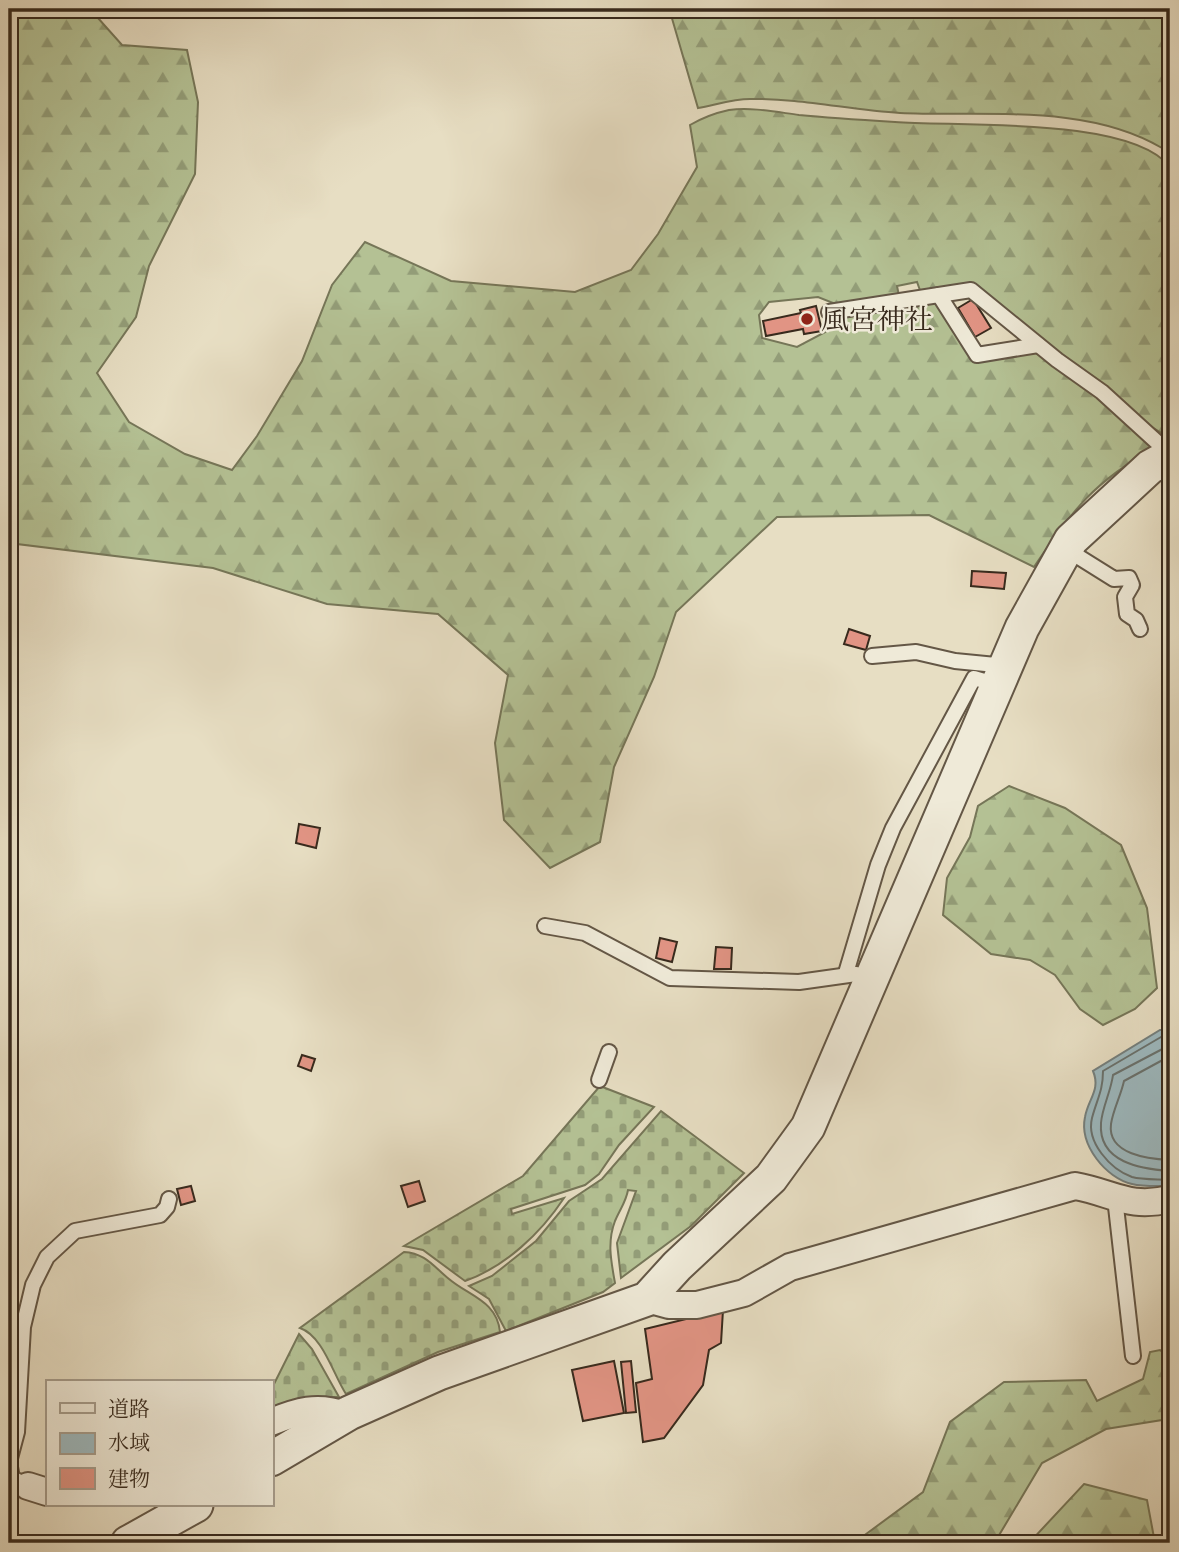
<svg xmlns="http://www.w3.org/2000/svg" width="1179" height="1552" viewBox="0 0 1179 1552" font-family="'EB Garamond','Noto Serif JP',serif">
<defs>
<pattern id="forest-firs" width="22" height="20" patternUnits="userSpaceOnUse" patternTransform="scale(1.75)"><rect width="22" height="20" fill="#b4c194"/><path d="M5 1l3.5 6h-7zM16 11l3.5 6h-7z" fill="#939d78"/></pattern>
<pattern id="cemetery-stones" width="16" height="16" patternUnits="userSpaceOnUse" patternTransform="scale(1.75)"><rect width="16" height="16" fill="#b4c194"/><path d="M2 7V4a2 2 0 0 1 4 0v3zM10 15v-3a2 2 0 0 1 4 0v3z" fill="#939d78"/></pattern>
</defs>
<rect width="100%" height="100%" fill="#e7dec3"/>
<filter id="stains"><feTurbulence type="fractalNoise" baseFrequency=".00286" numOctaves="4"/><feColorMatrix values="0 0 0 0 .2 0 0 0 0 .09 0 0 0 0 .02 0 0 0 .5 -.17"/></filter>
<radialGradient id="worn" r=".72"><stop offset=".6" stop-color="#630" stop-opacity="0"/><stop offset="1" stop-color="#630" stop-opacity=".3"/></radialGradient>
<!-- forest -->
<g fill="url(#forest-firs)" stroke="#767658" stroke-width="2">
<path d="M9,9h81l32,36 65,5 11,52 -3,72 -46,92 -13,51 -39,56 32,49 56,32 47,16 25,-34 45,-75 30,-76 33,-43 86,39 124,11 56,-22 27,-36 39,-67 -7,-42c12,-7 25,-12 39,-15 23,-3 47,2 70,5 32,3 64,5 96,7 61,5 236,-6 275,45v271l-20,-12 -174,-141 -55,8 -4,-11 -20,4 2,10 -61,9 -20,-8 -49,5 -10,13 3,23 35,9 34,-18 10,-15 95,-15 38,61 65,-10 65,51 51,47c-61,33 -83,63 -121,119l-105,-52 -152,2 -101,95 -22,65 -40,90 -14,75 -50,26 -46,-48 -9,-77 13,-68 -70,-61 -111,-10 -114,-36 -204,-25z"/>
<path d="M705,9h465v132l-8,7c-76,-45 -177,-31 -262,-35 -50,-3 -100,-15 -150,-14 -17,0 -35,6 -52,9l-27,-93 11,3z"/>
<polygon points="1009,786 1065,808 1121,845 1147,908 1157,988 1135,1009 1103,1025 1080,1009 1055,975 1030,960 991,954 943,915 947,878 970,837 978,806"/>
<polygon points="1160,1350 1170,1358 1170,1410 1162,1420 1106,1429 1042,1463 995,1542 1008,1543 854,1543 923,1492 950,1422 1004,1382 1086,1380 1097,1401 1143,1379 1150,1352"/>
<polygon points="1084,1484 1147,1500 1155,1543 1029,1543"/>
</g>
<!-- cemetery -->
<g fill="url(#cemetery-stones)" stroke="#767658" stroke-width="2">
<path d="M600,1086l54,21 -35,38 -20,29 -14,11 -74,24 1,5 52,-16c-23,35 -59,69 -99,83l-42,-31 -19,-4 119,-70z"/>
<path d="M661,1111l83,62 -53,53 -70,52 -4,-35 19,-52 -8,-1c-2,12 -8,19 -13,31 -8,21 -4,40 0,62l-12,9 -97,39 -17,-32 -20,-13 23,-10 44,-35 33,-40 33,-22z"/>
<path d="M404,1252c21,1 30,15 45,27 20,17 48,22 51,53l-62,20 -92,42c-13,-20 -23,-58 -46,-66z"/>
<polygon points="299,1334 312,1349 339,1397 325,1397 271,1414 271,1390"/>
</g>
<!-- water -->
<path fill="#9db9bf" stroke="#75807e" stroke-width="2" d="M1160,1030h10v156c-12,0 -26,1 -38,-2 -26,-6 -53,-39 -47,-67 3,-18 16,-27 8,-46z"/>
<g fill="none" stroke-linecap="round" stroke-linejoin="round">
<!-- shore -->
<g stroke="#6a726e" stroke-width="2">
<path d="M1170,1036l-9,1 -58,34c0,20 -6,28 -11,47 -6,24 18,51 40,59 11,3 27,2 38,3"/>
<path d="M1170,1045l-57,30c-2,16 -11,33 -12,48 -3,40 41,46 69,48"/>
<path d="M1170,1056l-46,25c-3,14 -11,29 -13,43 -4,31 39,35 59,36"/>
</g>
</g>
<!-- building -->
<g fill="#e19484" stroke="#382a1d" stroke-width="2">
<polygon points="973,299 991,328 975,337 958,308"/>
<polygon points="816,306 822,331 804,334 803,329 766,336 763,321 801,313 800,310"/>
<polygon points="972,571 1006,573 1004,589 971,586"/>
<polygon points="849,629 870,636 866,650 844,644"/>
<polygon points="299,824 320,828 316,848 296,843"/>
<polygon points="660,938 677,942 672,962 656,958"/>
<polygon points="716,947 732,948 731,969 714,969"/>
<polygon points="302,1055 315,1059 311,1071 298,1066"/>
<polygon points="419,1181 425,1201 408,1207 401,1186"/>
<polygon points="191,1186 195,1201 181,1205 177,1189"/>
<polygon points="723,1310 721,1343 709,1350 703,1385 664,1438 643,1442 636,1383 652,1379 645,1329"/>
<polygon points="614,1361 624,1413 583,1421 572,1370"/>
<polygon points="631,1361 636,1412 626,1413 621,1362"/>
</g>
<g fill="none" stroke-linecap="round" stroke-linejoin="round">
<!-- service casing -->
<g stroke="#645746" stroke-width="18">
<g id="service">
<polyline points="939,295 977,355 1038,345"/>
<polyline points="829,312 971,290 1057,360 1102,392 1170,454"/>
<polyline points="1066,549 1114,579 1129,578 1132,585 1125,597 1127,614 1136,620 1140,629"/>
<polyline points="872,656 916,652 955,661 1006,666"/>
<polyline points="545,926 585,933 670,978 799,982 856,974"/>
<polyline points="846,973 878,865 893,828 974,678 998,685"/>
<polyline points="599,1080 609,1052"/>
<polyline points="1115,1198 1133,1356"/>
<polyline points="28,1486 12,1478 9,1462 17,1432 23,1327 33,1285 47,1257 75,1231 160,1215 167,1207 169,1199"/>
</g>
</g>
<!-- minor casing -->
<g stroke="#645746" stroke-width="30">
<g id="minor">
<path d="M647,1299l22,6h28l47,-12 46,-26 285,-81c39,7 53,23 95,13"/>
<path d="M271,1422c27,-11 46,-17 74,-7"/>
<polyline points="28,1486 47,1492"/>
</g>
</g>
<!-- tertiary casing -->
<g stroke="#645746" stroke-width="37">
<g id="tertiary">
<polyline points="271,1459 349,1413 439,1373 647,1299 677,1266 771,1178 808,1127 1022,628 1071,540 1150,467 1170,456"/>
<polyline points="128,1543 196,1505"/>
</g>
</g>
<!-- service -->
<use href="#service" stroke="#efead8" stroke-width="14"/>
<!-- minor -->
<use href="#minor" stroke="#efead8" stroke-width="26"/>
<!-- tertiary -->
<use href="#tertiary" stroke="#efead8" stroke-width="33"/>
</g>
<!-- markers -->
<circle fill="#8f2418" stroke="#efead8" stroke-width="2.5" cx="807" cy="319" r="7"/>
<g text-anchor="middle" stroke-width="5" stroke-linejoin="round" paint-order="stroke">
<!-- poi labels -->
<g font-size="28" fill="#382a1d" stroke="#efead8" text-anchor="start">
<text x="821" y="329">風宮神社</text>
</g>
</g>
<!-- margin -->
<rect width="1179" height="1552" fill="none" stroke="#e7dec3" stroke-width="35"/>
<rect x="10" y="10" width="1158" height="1531" fill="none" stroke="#382a1d" stroke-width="3.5"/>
<rect x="18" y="18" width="1144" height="1517" fill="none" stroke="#382a1d" stroke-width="2"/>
<!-- legend -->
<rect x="46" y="1380" width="228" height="126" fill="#efead8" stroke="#a69d8d" stroke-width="2"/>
<rect x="60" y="1403" width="35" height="10" fill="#efead8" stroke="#a69d8d" stroke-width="2"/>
<text x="108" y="1416" font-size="21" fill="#382a1d">道路</text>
<rect x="60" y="1433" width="35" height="21" fill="#9db9bf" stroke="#a69d8d" stroke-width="2"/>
<text x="108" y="1450" font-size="21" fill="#382a1d">水域</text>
<rect x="60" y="1468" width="35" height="21" fill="#e19484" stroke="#a69d8d" stroke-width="2"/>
<text x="108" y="1486" font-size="21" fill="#382a1d">建物</text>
<rect width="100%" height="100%" filter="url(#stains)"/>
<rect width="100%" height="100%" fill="url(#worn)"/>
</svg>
